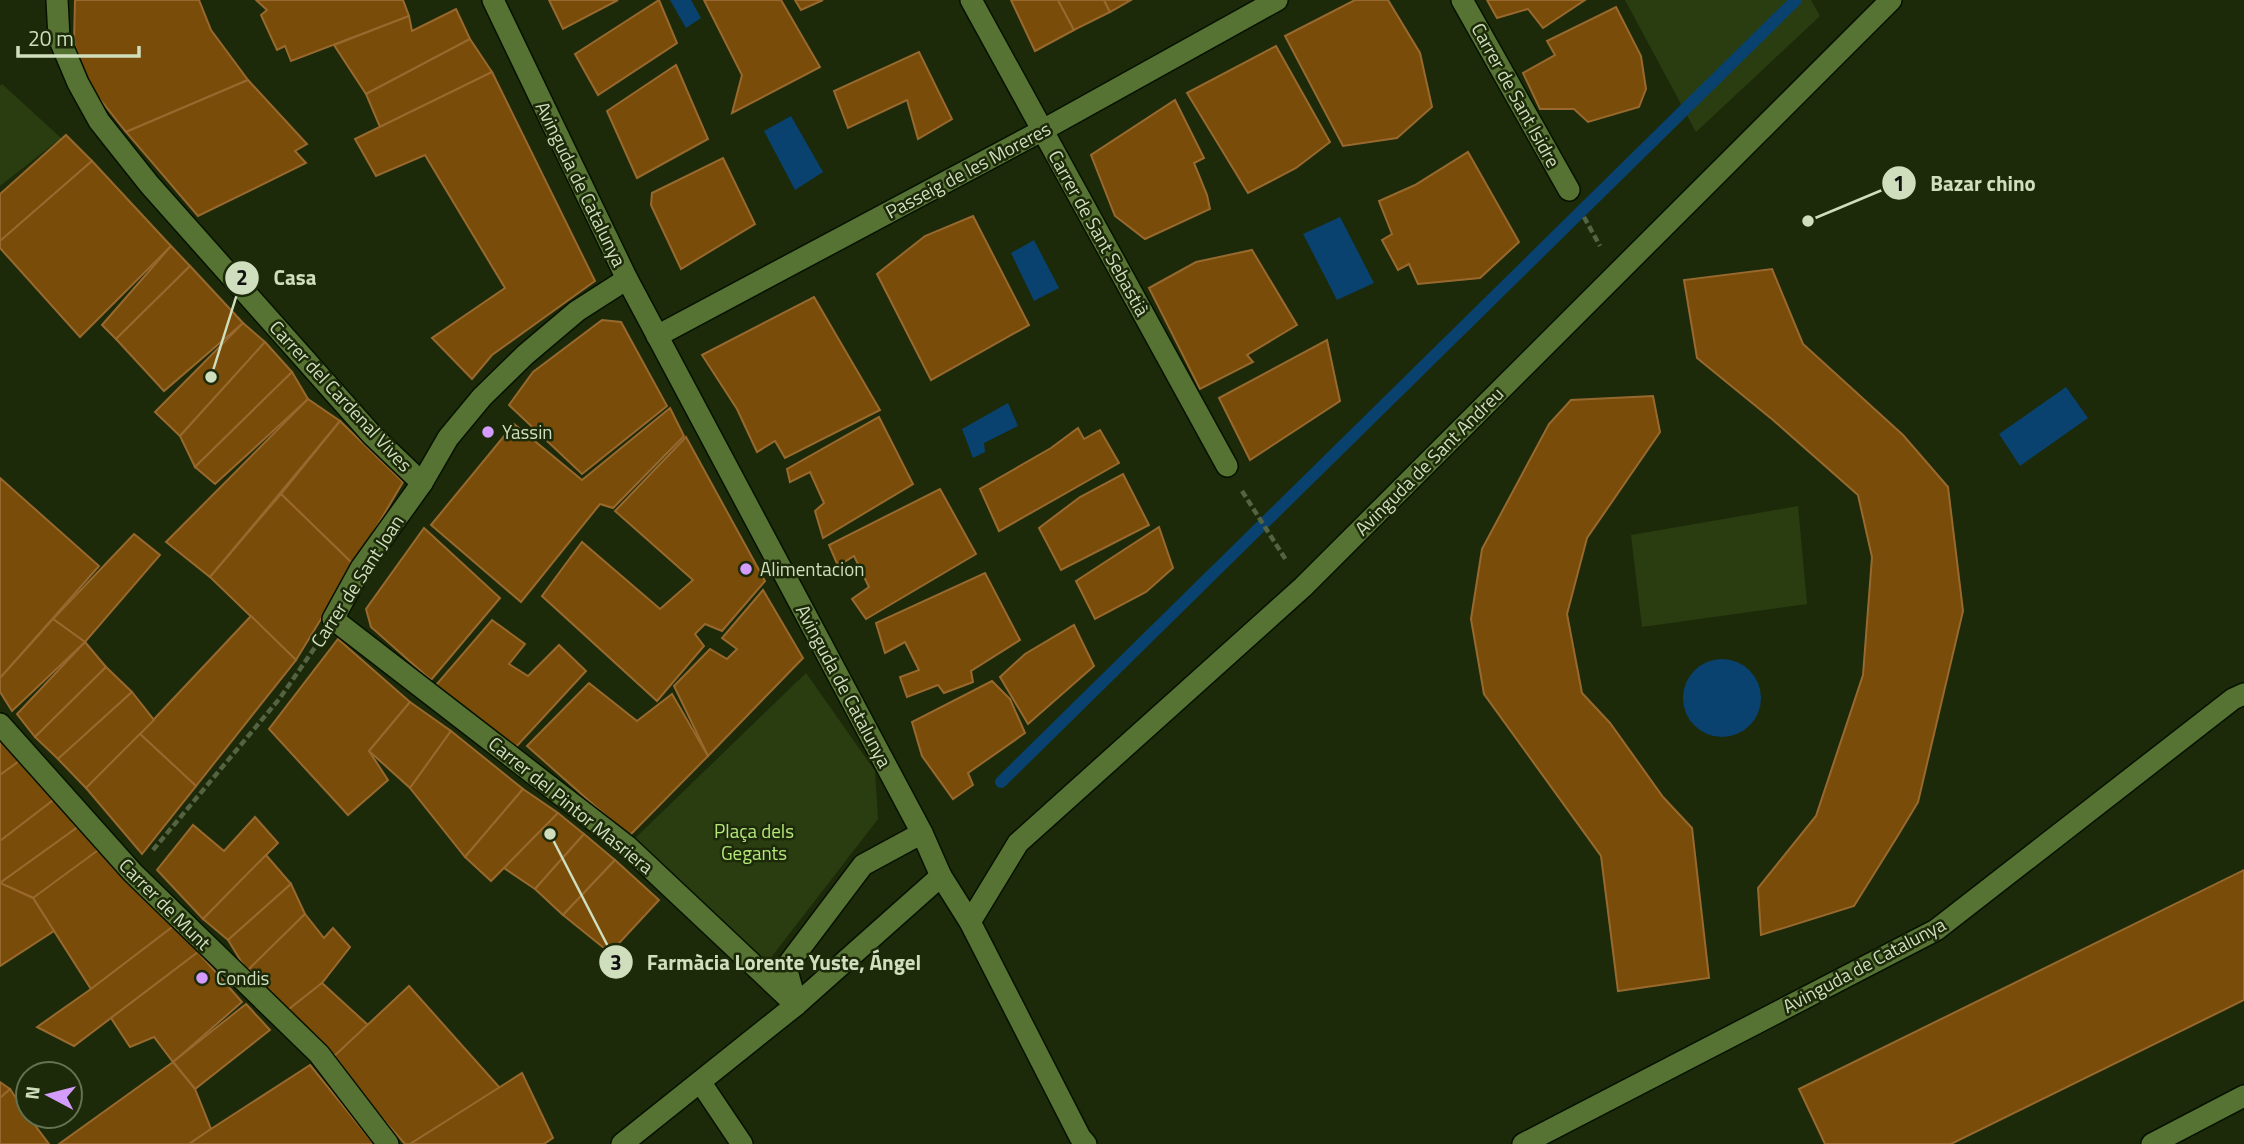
<svg xmlns="http://www.w3.org/2000/svg" width="2244" height="1144" viewBox="0 0 2244 1144" font-family="'Titillium Web',sans-serif">
<rect width="100%" height="100%" fill="#1c2a09"/>
<!-- green -->
<g fill="#2a3d11">
<polygon points="1625,0 1811,0 1820,16 1696,132"/>
<polygon points="2,84 61,138 0,186 0,86"/>
<polygon points="1798,506 1807,604 1642,627 1631,535"/>
<polygon points="806,673 875,771 878,819 766,964 627,846"/>
</g>
<!-- water -->
<g fill="#09416f">
<polygon points="670,0 691,0 701,18 686,28"/>
<polygon points="791,116 823,172 795,190 764,131"/>
<polygon points="1340,217 1374,283 1337,300 1303,234"/>
<polygon points="1034,240 1059,288 1034,301 1011,253"/>
<polygon points="2066,387 2088,418 2020,466 1999,434"/>
<polygon points="1008,403 1018,426 984,443 985,452 973,458 962,429"/>
<circle cx="1722" cy="698" r="39"/>
</g>
<g fill="none" stroke-linecap="round" stroke-linejoin="round">
<!-- stream -->
<polyline stroke="#09416f" stroke-width="12" points="1001,782 1796,0"/>
</g>
<!-- building -->
<g fill="#794c09" stroke="#98692e" stroke-width="2">
<polygon points="75,0 199,0 211,30 248,80 126,132 88,84 74,43"/>
<polygon points="256,0 403,0 409,16 291,61 285,46 277,50 261,15 267,10"/>
<polygon points="549,0 618,0 563,29"/>
<polygon points="659,0 677,43 598,95 575,54"/>
<polygon points="704,0 781,0 820,67 732,113 742,75"/>
<polygon points="795,0 823,0 801,10"/>
<polygon points="1011,0 1058,0 1074,30 1035,51"/>
<polygon points="1058,0 1104,0 1110,12 1074,30"/>
<polygon points="1104,0 1131,0 1110,12"/>
<polygon points="1355,0 1388,0 1420,53 1432,107 1397,138 1343,146 1285,36"/>
<polygon points="1487,0 1585,0 1543,28 1528,9 1497,18"/>
<polygon points="1616,7 1641,56 1646,89 1639,107 1588,122 1574,109 1540,109 1523,73 1555,55 1547,41"/>
<polygon points="456,9 470,39 366,94 334,45 409,16 412,31"/>
<polygon points="470,39 492,72 380,127 366,94"/>
<polygon points="1276,46 1330,142 1296,168 1248,193 1187,93"/>
<polygon points="919,52 952,119 918,139 907,100 848,128 834,91"/>
<polygon points="676,65 708,139 637,178 607,111"/>
<polygon points="492,72 595,281 492,355 472,379 432,338 505,288 425,155 376,176 355,139"/>
<polygon points="248,80 307,144 295,151 306,163 198,216 126,132"/>
<polygon points="1175,100 1204,158 1194,163 1207,195 1210,209 1145,239 1115,216 1091,155"/>
<polygon points="66,135 92,161 0,241 0,194"/>
<polygon points="1468,152 1519,242 1480,278 1418,284 1409,264 1398,270 1382,240 1392,234 1379,201 1415,185"/>
<polygon points="723,158 755,224 681,269 651,205 652,193"/>
<polygon points="92,161 171,246 80,337 0,248 0,241"/>
<polygon points="973,216 1029,325 931,380 877,274 925,236"/>
<polygon points="171,246 190,266 116,339 102,325"/>
<polygon points="1252,250 1297,325 1247,355 1253,362 1200,389 1149,288 1196,262"/>
<polygon points="190,266 243,323 164,391 116,339"/>
<polygon points="1772,269 1803,344 1903,435 1948,487 1963,611 1918,802 1897,837 1854,906 1761,935 1758,888 1816,816 1863,675 1872,557 1858,495 1773,420 1697,358 1684,280"/>
<polygon points="814,297 880,410 785,458 775,441 757,452 737,409 702,355"/>
<polygon points="602,320 621,322 667,406 582,474 509,405 533,372"/>
<polygon points="243,323 265,342 180,436 155,412"/>
<polygon points="1327,340 1340,401 1250,460 1219,398"/>
<polygon points="265,342 292,372 195,467 180,436"/>
<polygon points="292,372 308,399 215,484 195,467"/>
<polygon points="1653,396 1660,432 1587,538 1567,614 1582,693 1610,723 1663,797 1692,828 1709,978 1618,991 1601,856 1484,694 1471,619 1482,549 1549,424 1571,400"/>
<polygon points="308,399 340,421 210,577 166,542"/>
<polygon points="670,408 684,436 613,508 600,504 521,602 431,525 514,424 582,480"/>
<polygon points="879,417 913,484 823,538 815,511 824,503 810,472 790,482 787,469"/>
<polygon points="340,421 403,482 354,565 281,494"/>
<polygon points="1078,428 1084,439 1100,430 1119,463 999,531 980,489 1051,448"/>
<polygon points="686,437 765,581 722,631 705,624 695,634 704,646 657,701 542,596 582,542 660,609 693,580 615,511"/>
<polygon points="1123,474 1149,525 1061,570 1039,528 1080,497"/>
<polygon points="0,478 99,566 0,678"/>
<polygon points="940,489 976,554 866,619 852,599 869,587 854,556 838,566 829,545"/>
<polygon points="281,494 354,565 296,660 210,577"/>
<polygon points="1159,527 1173,568 1146,592 1095,619 1076,581"/>
<polygon points="424,528 500,598 431,680 371,627 366,609"/>
<polygon points="134,534 160,555 85,642 53,619"/>
<polygon points="985,573 1020,640 971,671 973,682 944,693 938,685 907,697 900,677 919,670 905,642 885,653 876,623"/>
<polygon points="763,590 803,658 708,756 674,686 710,649 727,659 737,649 722,638"/>
<polygon points="251,616 296,660 196,786 140,734"/>
<polygon points="53,619 85,642 12,711 0,692 0,678"/>
<polygon points="492,620 525,644 509,664 528,676 559,645 586,671 516,747 436,685"/>
<polygon points="1074,625 1094,666 1028,724 1000,677 1025,654"/>
<polygon points="338,639 410,702 369,751 388,780 348,815 269,729"/>
<polygon points="85,642 106,667 35,737 17,714"/>
<polygon points="106,667 132,692 58,759 35,737"/>
<polygon points="992,681 1010,699 1025,733 968,773 973,785 953,799 922,756 912,722"/>
<polygon points="589,683 637,721 672,694 708,756 629,836 527,746"/>
<polygon points="132,692 154,720 86,788 58,759"/>
<polygon points="410,702 451,731 410,788 369,751"/>
<polygon points="451,731 523,789 465,857 410,788"/>
<polygon points="140,734 196,786 142,854 86,788"/>
<polygon points="0,739 22,759 0,775"/>
<polygon points="22,759 56,798 0,841 0,775"/>
<polygon points="523,789 558,813 491,881 465,857"/>
<polygon points="56,798 82,824 0,883 0,841"/>
<polygon points="558,813 584,834 535,889 504,868"/>
<polygon points="255,817 278,843 203,919 157,870 193,825 224,851"/>
<polygon points="82,824 101,848 36,899 0,883"/>
<polygon points="584,834 615,860 563,915 535,889"/>
<polygon points="101,848 175,925 91,989 33,898"/>
<polygon points="266,855 291,884 228,940 203,919"/>
<polygon points="615,860 659,900 610,953 563,915"/>
<polygon points="2244,870 2244,1000 1951,1144 1825,1144 1799,1089"/>
<polygon points="0,883 33,898 54,931 0,966"/>
<polygon points="291,884 305,914 247,971 228,940"/>
<polygon points="305,914 324,938 333,928 350,947 322,983 284,1013 247,971"/>
<polygon points="175,925 198,952 74,1046 37,1027 91,989"/>
<polygon points="198,952 242,1002 173,1062 154,1037 130,1047 111,1018"/>
<polygon points="322,983 368,1025 330,1060 284,1013"/>
<polygon points="409,986 500,1088 410,1144 405,1144 330,1060"/>
<polygon points="246,1004 270,1030 195,1089 173,1062"/>
<polygon points="173,1062 195,1089 211,1129 189,1144 59,1144"/>
<polygon points="310,1065 374,1144 189,1144 211,1129"/>
<polygon points="522,1073 553,1138 544,1144 410,1144"/>
<polygon points="0,1082 10,1089 0,1098"/>
<polygon points="10,1089 28,1116 49,1144 0,1144 0,1098"/>
</g>
<g fill="none" stroke-linecap="round" stroke-linejoin="round">
<!-- street casing -->
<g stroke="#061200" stroke-width="24">
<g id="street">
<polyline points="57,0 59,38 78,83 99,121 149,184 372,435 422,483"/>
<polyline points="971,0 1227,466"/>
<polyline points="1462,0 1569,190"/>
<polyline points="627,279 577,311 525,355 482,397 448,438 422,483 361,568 333,619 627,846 796,1005"/>
<polyline points="657,336 1043,130 1277,0"/>
<polyline points="0,724 133,873 319,1054 388,1144"/>
<polyline points="796,1003 786,967 863,865 922,833"/>
<polyline points="701,1083 742,1144"/>
<polyline points="622,1144 796,1005 941,876"/>
<polyline points="2152,1144 2244,1096"/>
</g>
</g>
<!-- secondary casing -->
<g stroke="#061200" stroke-width="24">
<g id="secondary">
<polyline points="493,0 627,279 922,833 941,876 970,922 1080,1137 1086,1144"/>
<polyline points="970,922 1018,843 1303,587 1891,0"/>
<polyline points="1523,1144 1936,930 2233,699 2244,694"/>
</g>
</g>
<!-- path -->
<g stroke="#546342" stroke-width="4.5" stroke-dasharray="7 3.5" stroke-linecap="butt">
<polyline points="1584,217 1600,246"/>
<polyline points="1242,491 1286,560"/>
<polyline points="153,850 280,698 318,643"/>
</g>
<!-- street -->
<use href="#street" stroke="#577334" stroke-width="21"/>
<!-- secondary -->
<use href="#secondary" stroke="#577334" stroke-width="21"/>
</g>
<!-- markers -->
<g fill="#d39cfd" stroke="#1c2a09" stroke-width="2.5">
<circle cx="488" cy="432" r="7"/>
<circle cx="746" cy="569" r="7"/>
<circle cx="202" cy="978" r="7"/>
</g>
<g text-anchor="middle" stroke-width="5" stroke-linejoin="round" paint-order="stroke">
<!-- street labels -->
<g font-size="19" fill="#cfdfbe" stroke="#1c2a09">
<text transform="translate(1516 95) rotate(61)" y="7">Carrer de Sant Isidre</text>
<text transform="translate(968 170) rotate(-28)" y="7">Passeig de les Moreres</text>
<text transform="translate(581 184) rotate(64)" y="7">Avinguda de Catalunya</text>
<text transform="translate(1099 233) rotate(61)" y="7">Carrer de Sant Sebastià</text>
<text transform="translate(341 396) rotate(47)" y="7">Carrer del Cardenal Vives</text>
<text transform="translate(1429 461) rotate(-45)" y="7">Avinguda de Sant Andreu</text>
<text transform="translate(357 581) rotate(-57)" y="7">Carrer de Sant Joan</text>
<text transform="translate(844 686) rotate(62)" y="7">Avinguda de Catalunya</text>
<text transform="translate(571 805) rotate(39)" y="7">Carrer del Pintor Masriera</text>
<text transform="translate(165 904) rotate(45)" y="7">Carrer de Munt</text>
<text transform="translate(1864 965) rotate(-28)" y="7">Avinguda de Catalunya</text>
</g>
<!-- poi labels -->
<g font-size="19" fill="#cfdfbe" stroke="#1c2a09" text-anchor="start">
<text x="502" y="439">Yassin</text>
<text x="760" y="576">Alimentacion</text>
<text x="216" y="985">Condis</text>
</g>
<!-- park labels -->
<g font-size="19" fill="#b5e779" stroke="#1c2a09">
<text x="754" y="838">Plaça dels<tspan x="754" dy="22">Gegants</tspan></text>
</g>
</g>
<!-- callouts -->
<path fill="none" stroke="#cfdfbe" stroke-width="2.5" d="M1808 221L1899 183M211 377L242 278M550 834L616 962"/>
<g fill="#cfdfbe" stroke="#1c2a09" stroke-width="2.5">
<circle cx="1808" cy="221" r="7"/>
<circle cx="211" cy="377" r="7"/>
<circle cx="550" cy="834" r="7"/>
<circle cx="1899" cy="183" r="18"/>
<circle cx="242" cy="278" r="18"/>
<circle cx="616" cy="962" r="18"/>
</g>
<g font-size="21" text-anchor="middle" font-weight="bold" fill="#111">
<text x="1899" y="191">1</text>
<text x="242" y="285">2</text>
<text x="616" y="970">3</text>
</g>
<g font-size="21" text-anchor="middle" font-weight="bold" fill="#cfdfbe" stroke="#1c2a09" stroke-width="5" stroke-linejoin="round" paint-order="stroke">
<text x="1983" y="191">Bazar chino</text>
<text x="295" y="285">Casa</text>
<text x="784" y="970">Farmàcia Lorente Yuste, Ángel</text>
</g>
<!-- north arrow -->
<g transform="translate(49 1095) rotate(277)"><circle r="33" fill="#1c2a09" stroke="#647251" stroke-width="2"/>
<path d="M0-5L12 26L0 18L-12 26Z" fill="#d39cfd"/>
<text y="-10" font-size="19" font-weight="bold" text-anchor="middle" fill="#cfdfbe">N</text>
</g>
<!-- scale -->
<path d="M18 46v10h121v-10" fill="none" stroke="#cfdfbe" stroke-width="3.5"/>
<text x="28" y="46" font-size="21" fill="#cfdfbe" stroke="#1c2a09" stroke-width="5" paint-order="stroke">20 m</text>
</svg>
